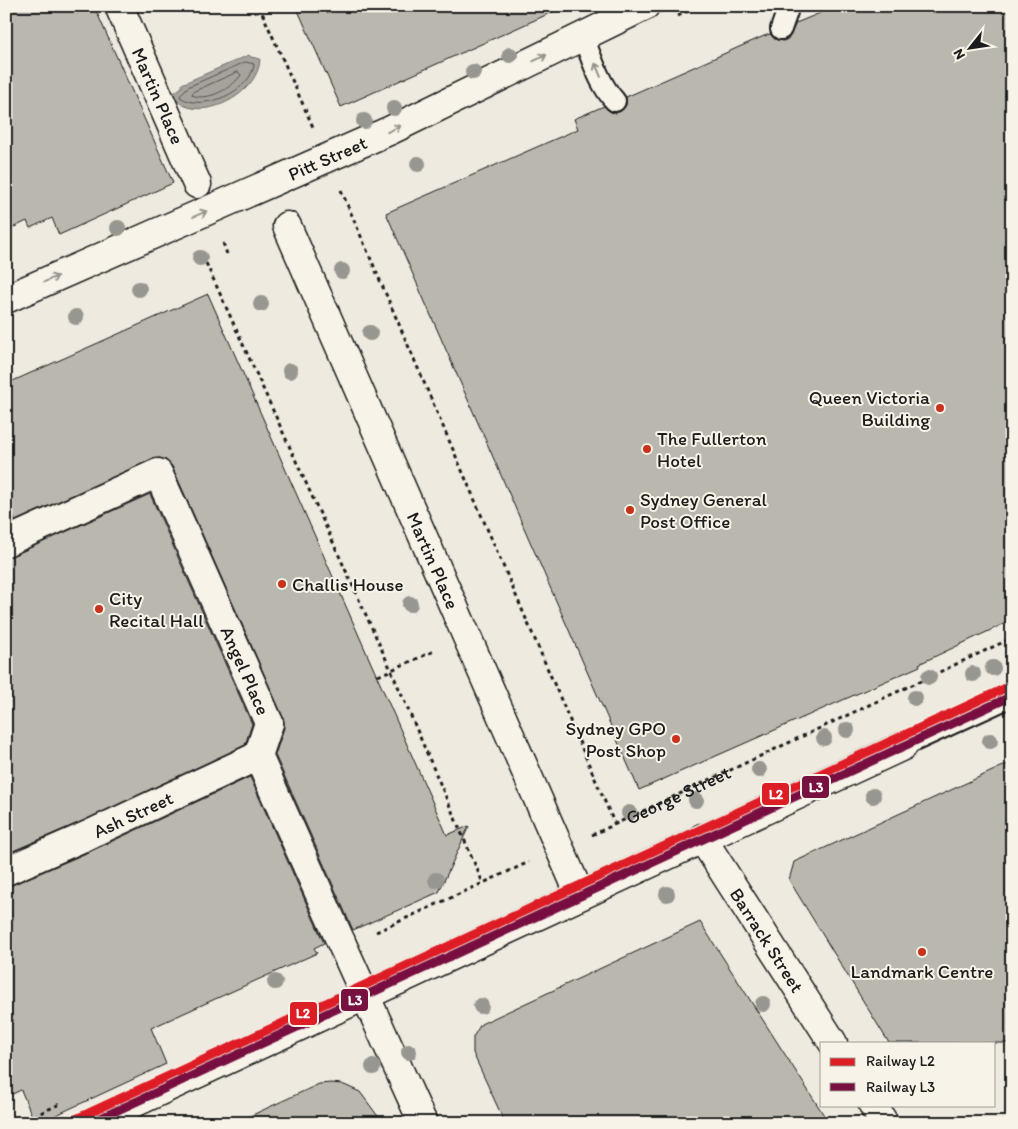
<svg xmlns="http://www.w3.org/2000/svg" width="1018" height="1129" viewBox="0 0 1018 1129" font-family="Itim,sans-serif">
<rect width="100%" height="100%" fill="#eeeae0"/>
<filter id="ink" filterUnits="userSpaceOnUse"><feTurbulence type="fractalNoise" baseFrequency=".02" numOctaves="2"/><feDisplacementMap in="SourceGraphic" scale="10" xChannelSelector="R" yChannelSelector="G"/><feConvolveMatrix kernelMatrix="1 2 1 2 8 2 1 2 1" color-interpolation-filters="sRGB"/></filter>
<g filter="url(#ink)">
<!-- water -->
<path fill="#a6a39d" stroke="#6f6d69" d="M249,55l2,2 9,2c-1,32 -49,60 -77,46 -5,-3 -9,-7 -12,-10l11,-8v-3z"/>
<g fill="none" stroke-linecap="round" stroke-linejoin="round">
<!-- shore -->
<g stroke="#535250" stroke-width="1">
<path d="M246,62l8,2c-2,27 -52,49 -74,33l1,-3 7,-7z"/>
<path d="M238,72l3,3c-9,13 -33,27 -49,20l1,-3z"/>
</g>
</g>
<!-- building -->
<g fill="#bab7af" stroke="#1c1c1c">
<polygon points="6,6 94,6 173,183 59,235 52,218 30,228 27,221 6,231"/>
<polygon points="296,6 566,6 341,107"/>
<polygon points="837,6 1012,6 1012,620 919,664 920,666 639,790 386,213 578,129 574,119 604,106 611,112 616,113 622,110 626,105 626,97 764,36 770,34 777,40 784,41 789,38 796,23"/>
<polygon points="208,294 447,835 469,826 439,892 353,930 275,755 284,728 283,717 172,466 167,461 160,458 152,459 15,521 6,501 6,384"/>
<polygon points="150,494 252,724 245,745 78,823 6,854 6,557 12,556"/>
<polygon points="1012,762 1012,1043 889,1043 789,880 794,862"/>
<polygon points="250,777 324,943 314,948 317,953 151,1028 166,1064 39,1123 35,1123 21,1090 6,1097 6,886 12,885 91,851"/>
<polygon points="700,922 829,1123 505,1123 473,1053 473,1037 481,1024"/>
<polygon points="331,1083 342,1084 360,1092 383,1123 235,1123 304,1091 319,1084"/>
</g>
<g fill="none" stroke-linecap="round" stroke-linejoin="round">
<!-- service casing -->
<g stroke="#1c1c1c" stroke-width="24">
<g id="service">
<polyline points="781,29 787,12 785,6"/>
<path d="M583,37c9,21 16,47 32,64"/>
<polyline points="903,746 1012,696"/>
</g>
</g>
<!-- pedestrian casing -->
<g stroke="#1c1c1c" stroke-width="31">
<g id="pedestrian">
<path id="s2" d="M119,6l78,178"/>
<path id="s3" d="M287,226l293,669"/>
<path id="s4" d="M172,504l97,219"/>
<path id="s5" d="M702,838l131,205"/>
<polyline points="6,871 84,837"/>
<polyline points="341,942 423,1123"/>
<polyline points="873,1105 884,1123"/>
<polyline points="91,1123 903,746"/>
</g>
</g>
<!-- minor casing -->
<g stroke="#1c1c1c" stroke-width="31">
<g id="minor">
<path id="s6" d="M6,299l385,-169 254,-124"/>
<polyline points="6,542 158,473 172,504"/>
<polyline points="269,723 258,756 341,942"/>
<path id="s7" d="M84,837l174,-81"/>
</g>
</g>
<!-- path -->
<g stroke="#1c1c1c" stroke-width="3" stroke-dasharray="4 4" stroke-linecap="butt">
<polyline points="259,6 313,127"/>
<polyline points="678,16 698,6"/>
<polyline points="341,190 615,825"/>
<polyline points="223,243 227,254"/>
<polyline points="206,263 391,670 483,883"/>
<polyline points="378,676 434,651"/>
<path id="s1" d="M592,835l420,-197"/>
<polyline points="376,932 529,862"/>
<polyline points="19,1123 62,1103"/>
</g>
<!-- service -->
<use href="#service" stroke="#f7f3e8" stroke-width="20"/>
<!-- pedestrian -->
<use href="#pedestrian" stroke="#f7f3e8" stroke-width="28"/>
<!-- minor -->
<use href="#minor" stroke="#f7f3e8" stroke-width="28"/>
<!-- rail-1 casing -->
<g stroke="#f7f3e8" stroke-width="12">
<polyline id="rail-1" points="67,1123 1012,685"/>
</g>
<!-- rail-2 casing -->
<g stroke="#f7f3e8" stroke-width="12">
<polyline id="rail-2" points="90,1123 1012,696"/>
</g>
<!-- rail-1 -->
<use href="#rail-1" stroke="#dd1e25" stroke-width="9"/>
<!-- rail-2 -->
<use href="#rail-2" stroke="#781140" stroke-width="9"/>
</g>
<!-- trees -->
<g fill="#989690">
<circle cx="510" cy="55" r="8"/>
<circle cx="473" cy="72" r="8"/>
<circle cx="394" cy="108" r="8"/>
<circle cx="364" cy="121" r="8"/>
<circle cx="418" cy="164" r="8"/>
<circle cx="118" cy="228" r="8"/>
<circle cx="200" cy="258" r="8"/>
<circle cx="342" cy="271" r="8"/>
<circle cx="139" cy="289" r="8"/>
<circle cx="261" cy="304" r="8"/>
<circle cx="76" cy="317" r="8"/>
<circle cx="370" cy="333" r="8"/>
<circle cx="290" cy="371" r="8"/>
<circle cx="410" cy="604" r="8"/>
<circle cx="993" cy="668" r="8"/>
<circle cx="973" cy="674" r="8"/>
<circle cx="929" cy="677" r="8"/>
<circle cx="915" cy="698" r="8"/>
<circle cx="847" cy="730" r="8"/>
<circle cx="824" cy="738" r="8"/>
<circle cx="990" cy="741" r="8"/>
<circle cx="759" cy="770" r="8"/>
<circle cx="873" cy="796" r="8"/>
<circle cx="696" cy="800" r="8"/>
<circle cx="629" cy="813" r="8"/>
<circle cx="436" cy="880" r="8"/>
<circle cx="667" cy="894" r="8"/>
<circle cx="275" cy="982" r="8"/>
<circle cx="763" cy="1004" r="8"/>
<circle cx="481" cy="1006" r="8"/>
<circle cx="409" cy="1052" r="8"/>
<circle cx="373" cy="1067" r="8"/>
</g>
<!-- one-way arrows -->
<defs><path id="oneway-shaft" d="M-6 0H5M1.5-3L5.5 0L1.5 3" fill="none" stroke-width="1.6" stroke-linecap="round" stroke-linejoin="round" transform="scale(1.25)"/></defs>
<g stroke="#94928c">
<use href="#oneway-shaft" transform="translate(540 58) rotate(-26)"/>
<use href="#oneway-shaft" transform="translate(598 70) rotate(-113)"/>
<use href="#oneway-shaft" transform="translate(394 129) rotate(-25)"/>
<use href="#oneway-shaft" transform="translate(200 214) rotate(-23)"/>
<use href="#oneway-shaft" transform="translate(51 279) rotate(-24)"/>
</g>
</g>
<!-- markers -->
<g fill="#c8321e" stroke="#f7f3e8" stroke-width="2">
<circle cx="940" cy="408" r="5"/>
<circle cx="647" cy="449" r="5"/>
<circle cx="630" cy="510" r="5"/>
<circle cx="282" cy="584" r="5"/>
<circle cx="99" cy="609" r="5"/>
<circle cx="676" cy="739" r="5"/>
<circle cx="922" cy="952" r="5"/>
</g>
<g text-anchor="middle" stroke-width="4" stroke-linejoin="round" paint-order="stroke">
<!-- street labels -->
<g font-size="19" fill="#1c1c1c" stroke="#f7f3e8">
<text dy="7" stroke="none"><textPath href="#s2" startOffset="98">Martin Place</textPath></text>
<text dy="7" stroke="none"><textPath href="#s6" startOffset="351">Pitt Street</textPath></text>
<text dy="7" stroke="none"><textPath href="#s3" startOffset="365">Martin Place</textPath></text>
<text dy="7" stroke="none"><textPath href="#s4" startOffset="182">Angel Place</textPath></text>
<text dy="7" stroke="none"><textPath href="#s1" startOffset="95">George Street</textPath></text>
<text dy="7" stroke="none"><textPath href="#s7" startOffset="54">Ash Street</textPath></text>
<text dy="7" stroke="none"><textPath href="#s5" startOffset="121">Barrack Street</textPath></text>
</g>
<!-- poi labels -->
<g font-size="19" fill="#1c1c1c" stroke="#f7f3e8" text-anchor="start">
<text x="930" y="404" text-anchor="end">Queen Victoria<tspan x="930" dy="22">Building</tspan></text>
<text x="657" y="445">The Fullerton<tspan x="657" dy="22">Hotel</tspan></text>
<text x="640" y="506">Sydney General<tspan x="640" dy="22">Post Office</tspan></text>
<text x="292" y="591">Challis House</text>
<text x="109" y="605">City<tspan x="109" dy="22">Recital Hall</tspan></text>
<text x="666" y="735" text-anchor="end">Sydney GPO<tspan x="666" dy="22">Post Shop</tspan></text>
<text x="922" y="978" text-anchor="middle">Landmark Centre</text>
</g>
</g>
<g stroke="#f7f3e8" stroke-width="2">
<rect x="801" y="775" width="29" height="24" rx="5" fill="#781140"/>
<rect x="761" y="782" width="29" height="24" rx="5" fill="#dd1e25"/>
<rect x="340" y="988" width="29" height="24" rx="5" fill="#781140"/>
<rect x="289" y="1001" width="29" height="25" rx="5" fill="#dd1e25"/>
</g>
<g font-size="14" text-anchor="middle" font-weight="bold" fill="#fff">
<text x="816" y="792">L3</text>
<text x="776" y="799">L2</text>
<text x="355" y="1005">L3</text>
<text x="303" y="1018">L2</text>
</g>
<!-- margin -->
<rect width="1018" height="1129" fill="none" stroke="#f7f3e8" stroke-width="25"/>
<rect x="12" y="12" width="993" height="1104" fill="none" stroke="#1c1c1c" stroke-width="2" filter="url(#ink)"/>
<!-- legend -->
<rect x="820" y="1042" width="175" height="65" fill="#f7f3e8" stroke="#9f9d96"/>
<rect x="830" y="1058" width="25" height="8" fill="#dd1e25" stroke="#9f9d96"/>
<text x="866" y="1066" font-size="15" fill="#1c1c1c">Railway L2</text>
<rect x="830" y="1083" width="25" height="8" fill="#781140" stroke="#9f9d96"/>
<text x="866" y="1092" font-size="15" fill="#1c1c1c">Railway L3</text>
<!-- north arrow -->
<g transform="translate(970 48) rotate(240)" stroke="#f7f3e8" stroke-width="4" paint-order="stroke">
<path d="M0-4L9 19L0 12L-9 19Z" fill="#1c1c1c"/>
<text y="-8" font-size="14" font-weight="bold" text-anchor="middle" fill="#1c1c1c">N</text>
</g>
</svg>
